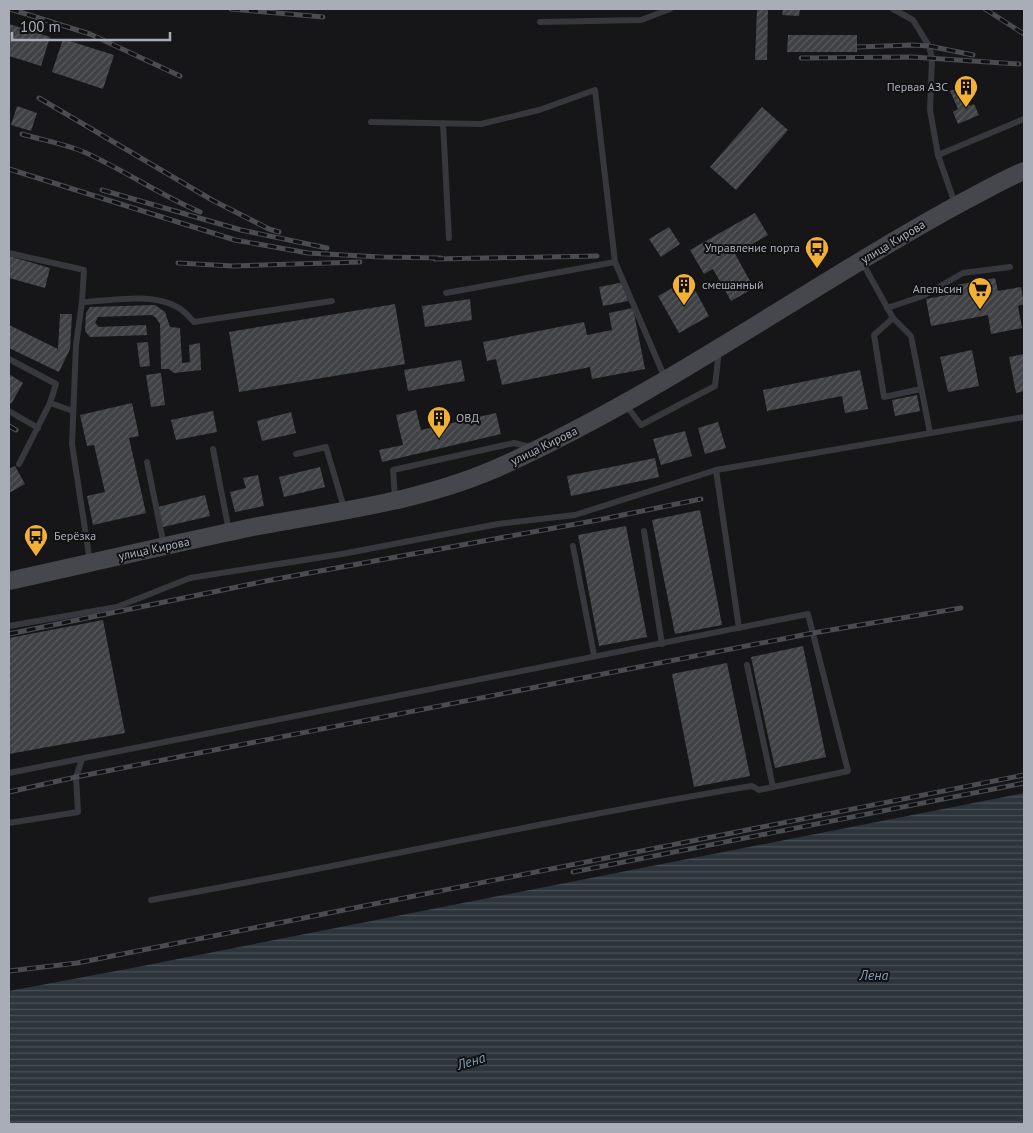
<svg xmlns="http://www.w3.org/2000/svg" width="1033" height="1133" viewBox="0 0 1033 1133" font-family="'PT Sans',sans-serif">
<defs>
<pattern id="water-rules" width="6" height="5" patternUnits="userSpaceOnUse" patternTransform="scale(1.25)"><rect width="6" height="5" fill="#2c353c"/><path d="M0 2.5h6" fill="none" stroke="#485056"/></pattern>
<pattern id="building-hatch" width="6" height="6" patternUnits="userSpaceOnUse" patternTransform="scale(1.25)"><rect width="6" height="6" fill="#404145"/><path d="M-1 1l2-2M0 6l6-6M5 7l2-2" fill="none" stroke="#595a5e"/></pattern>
</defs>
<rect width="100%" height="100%" fill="#161618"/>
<!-- water -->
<polygon fill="url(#water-rules)" points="1024,793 1024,1124 9,1124 9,991 132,968"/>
<!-- building -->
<g fill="url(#building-hatch)">
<polygon points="757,9 768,9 767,60 755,60"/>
<polygon points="783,9 800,9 799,16 782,15"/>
<polygon points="9,24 50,37 41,66 9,56"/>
<polygon points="788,35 857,35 857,52 787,52"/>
<polygon points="63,39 114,55 103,89 52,72"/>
<polygon points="964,85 968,94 965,95 970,106 974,104 979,115 958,124 953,112 958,109 950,91"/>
<polygon points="17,106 37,113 31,131 11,125"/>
<polygon points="762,107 788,130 736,190 710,167"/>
<polygon points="755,213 768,235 735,254 754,288 731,301 713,269 704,274 690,250"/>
<polygon points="669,227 680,244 661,257 649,239"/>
<polygon points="9,256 50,268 45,288 9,278"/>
<polygon points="995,278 998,291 1021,287 1024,304 1018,306 1022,328 991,334 988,315 931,326 926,299 952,294 951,286"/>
<polygon points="689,279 709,316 679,333 658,296"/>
<polygon points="624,282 628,301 603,306 599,287"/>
<polygon points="470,299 472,320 425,327 422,306"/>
<polygon points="395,304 405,364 239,392 229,332"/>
<polygon points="155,305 165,312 170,327 180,328 182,363 190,362 189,345 200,343 201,370 174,373 169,369 161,369 160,324 156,318 152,315 98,317 95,323 99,327 146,325 147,335 90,337 85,331 86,313 90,307"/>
<polygon points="633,308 645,369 592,379 590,367 502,385 496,359 487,361 483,342 584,322 587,335 612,330 609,313"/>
<polygon points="60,314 72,314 70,349 59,372 9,348 9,325 58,349"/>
<polygon points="148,342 150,366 140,367 137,343"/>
<polygon points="972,350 979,386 948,392 940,357"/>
<polygon points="1024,354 1024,391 1016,393 1009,357"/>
<polygon points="461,360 465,381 408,391 404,370"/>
<polygon points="860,370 868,409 845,413 842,396 767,411 763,390"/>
<polygon points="161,373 165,405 151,407 146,375"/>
<polygon points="9,374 23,383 11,404 9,402"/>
<polygon points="917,395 920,411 895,416 892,400"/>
<polygon points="132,403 139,436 129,438 146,513 93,525 87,496 105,492 94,445 87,446 80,415"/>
<polygon points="416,410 421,430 496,413 501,434 382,462 379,450 403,445 396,415"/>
<polygon points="213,411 217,432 176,440 171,420"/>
<polygon points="291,412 296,433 262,441 257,421"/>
<polygon points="718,422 726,448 705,454 698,428"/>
<polygon points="685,431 692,456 661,465 653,439"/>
<polygon points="655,458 659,477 571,496 567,476"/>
<polygon points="15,466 25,484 9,493 9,469"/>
<polygon points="320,467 325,487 284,497 279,477"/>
<polygon points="258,475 264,506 235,512 230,492 246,488 243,478"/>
<polygon points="205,495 210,516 159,528 154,508"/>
<polygon points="700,510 722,625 675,634 652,520"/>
<polygon points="626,526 647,637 599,646 578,535"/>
<polygon points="103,620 125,733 9,754 9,638"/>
<polygon points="803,646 826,757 775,768 751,657"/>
<polygon points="727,663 750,776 694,787 672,674"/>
</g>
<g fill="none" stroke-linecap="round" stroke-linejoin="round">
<!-- service -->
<g stroke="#37383d" stroke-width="6">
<polyline points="893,9 913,20 929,46 932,58 930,110 938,155 955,204"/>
<polyline points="540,22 641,20 670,9"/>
<polyline points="371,122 481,124 539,110 595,90 615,262"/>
<polyline points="443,123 449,238"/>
<polyline points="938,155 1024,119"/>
<polyline points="9,253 84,270 82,302"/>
<polyline points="862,262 893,318 911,336 930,433"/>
<polyline points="446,293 615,262 665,378"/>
<polyline points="887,308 923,296 963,273 1010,267"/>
<polyline points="893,318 874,335 884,397 921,389"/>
<polyline points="9,359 56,384 50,403 73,411"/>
<polyline points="625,404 641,425 715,386 719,350"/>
<polyline points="9,411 38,428"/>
<polyline points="213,449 229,531"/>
<polyline points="296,454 326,447 344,508"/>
<polyline points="147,462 164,546"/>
<polyline points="19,464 50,403"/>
<polyline points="395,498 393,470 514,443 531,447"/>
<polyline points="644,531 662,644"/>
<polyline points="573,546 594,655"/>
<path d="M90,562l-18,-118 4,-99 6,-43c28,-1 70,-10 95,5 7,3 12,10 17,15l138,-21"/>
<polyline points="9,626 117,607 190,578 342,554 498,524 575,515 716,470"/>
<polyline points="739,628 716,470 1024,417"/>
<polyline points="747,665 773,787"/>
<path d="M9,773l799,-159 40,157 -89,19 -7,-4c-202,33 -400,79 -601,114"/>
<polyline points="9,823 78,812 76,777 82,759"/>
</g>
<!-- secondary -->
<path stroke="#45474d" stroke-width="18" d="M9,581c81,-18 163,-37 244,-54 85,-16 174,-26 253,-63 120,-55 231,-128 343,-196 41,-25 83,-50 125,-72 17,-9 33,-18 50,-25"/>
<!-- rail casing -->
<g stroke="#4a4c52" stroke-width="5">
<g id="rail">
<polyline points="10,9 90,34 180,76"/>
<polyline points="231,9 323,17"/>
<polyline points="985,9 1024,34"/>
<polyline points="857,47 912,45 929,46 973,55"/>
<polyline points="801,58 912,57 1019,64"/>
<polyline points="39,98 212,200 269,229 279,232"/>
<path d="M22,134c20,6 43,10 62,18 40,18 76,43 116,60"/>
<polyline points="9,169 235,240 308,253 381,257 441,258"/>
<polyline points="102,190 241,230 327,248"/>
<polyline points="435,259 597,256"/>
<polyline points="178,263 233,266 360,262"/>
<polyline points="9,426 16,430"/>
<polyline points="9,634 271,580 598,520 701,499"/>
<polyline points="9,792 76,777 813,633 961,608"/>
<polyline points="573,872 1024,783"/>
<polyline points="9,971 77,963 1024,775"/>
</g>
</g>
<!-- rail -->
<use href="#rail" stroke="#111113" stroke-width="3" stroke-dasharray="9" stroke-linecap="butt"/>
</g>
<!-- icons -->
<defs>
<g id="building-pin" transform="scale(1.25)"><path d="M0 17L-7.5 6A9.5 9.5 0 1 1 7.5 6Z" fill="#f2b134" stroke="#111113"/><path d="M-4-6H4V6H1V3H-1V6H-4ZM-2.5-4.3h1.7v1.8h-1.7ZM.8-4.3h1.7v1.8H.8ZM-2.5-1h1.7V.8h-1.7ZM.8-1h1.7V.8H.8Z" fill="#111"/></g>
<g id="bus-pin" transform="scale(1.25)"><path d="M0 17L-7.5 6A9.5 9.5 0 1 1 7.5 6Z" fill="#f2b134" stroke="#111113"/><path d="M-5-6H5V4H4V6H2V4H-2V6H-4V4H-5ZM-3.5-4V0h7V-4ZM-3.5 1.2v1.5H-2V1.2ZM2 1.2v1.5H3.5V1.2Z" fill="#111"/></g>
<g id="supermarket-pin" transform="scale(1.25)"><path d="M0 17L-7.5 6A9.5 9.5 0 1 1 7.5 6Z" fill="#f2b134" stroke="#111113"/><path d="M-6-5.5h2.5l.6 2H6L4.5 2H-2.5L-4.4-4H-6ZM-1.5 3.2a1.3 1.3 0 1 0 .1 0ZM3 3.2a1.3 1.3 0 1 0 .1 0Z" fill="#111"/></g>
</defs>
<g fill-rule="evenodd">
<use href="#building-pin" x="966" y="87"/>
<use href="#bus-pin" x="817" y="248"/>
<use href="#building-pin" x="684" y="285"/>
<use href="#supermarket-pin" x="980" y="289"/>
<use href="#building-pin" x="439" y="418"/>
<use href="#bus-pin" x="36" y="536"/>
</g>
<g text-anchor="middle" stroke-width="4" stroke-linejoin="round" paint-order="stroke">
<!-- poi labels -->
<g font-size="12" fill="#a8adb8" stroke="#111113" text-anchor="end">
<text x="948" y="91">Первая АЗС</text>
<text x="800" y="252">Управление порта</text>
<text x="702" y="289" text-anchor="start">смешанный</text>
<text x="962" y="293">Апельсин</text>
<text x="456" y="422" text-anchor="start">ОВД</text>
<text x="54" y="540" text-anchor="start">Берёзка</text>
</g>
<!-- street labels -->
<g font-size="12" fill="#a8adb8" stroke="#111113">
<text transform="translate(893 242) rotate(-31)" y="4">улица Кирова</text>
<text transform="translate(544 446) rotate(-26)" y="4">улица Кирова</text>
<text transform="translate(154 549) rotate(-12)" y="4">улица Кирова</text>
</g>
<!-- water labels -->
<g font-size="14" font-style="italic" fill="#7f9bb3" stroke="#111113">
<text x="874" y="980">Лена</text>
<text transform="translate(471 1061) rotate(-17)" y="5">Лена</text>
</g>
</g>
<!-- border -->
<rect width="1033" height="1133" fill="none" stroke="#a8adb8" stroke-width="20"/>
<!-- scale -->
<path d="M12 32v8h158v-8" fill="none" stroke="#a8adb8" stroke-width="2.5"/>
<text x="20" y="32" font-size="15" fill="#a8adb8" stroke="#111113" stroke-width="4" paint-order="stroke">100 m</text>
</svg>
